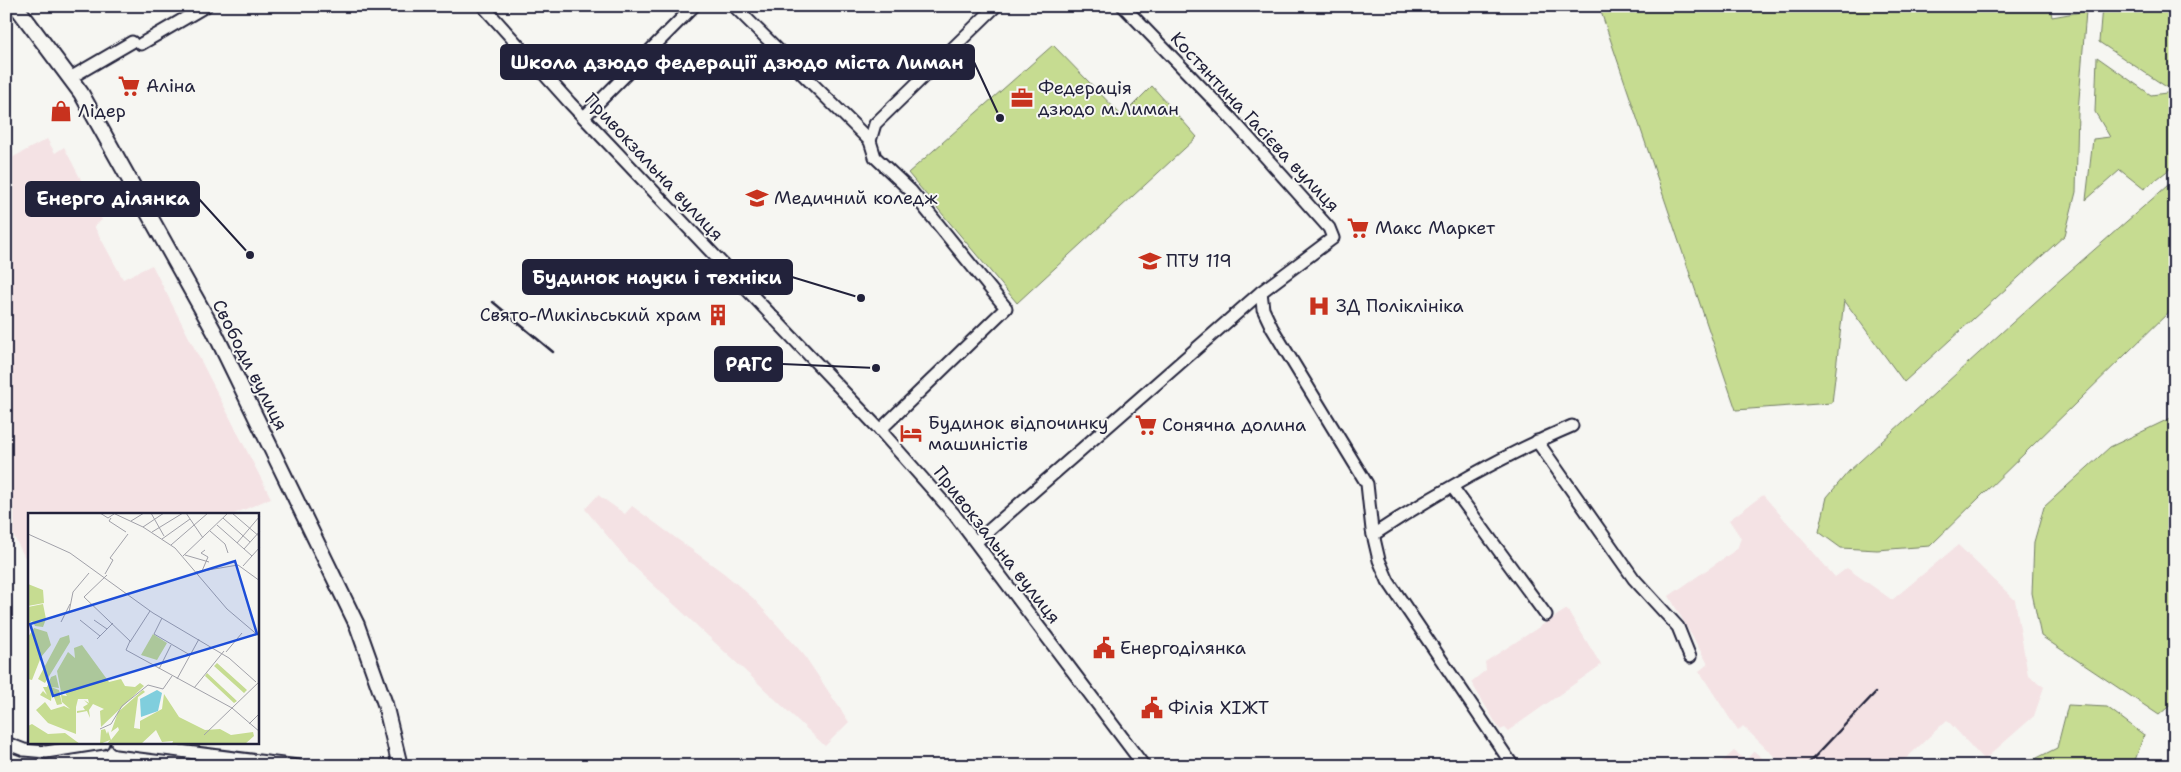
<svg xmlns="http://www.w3.org/2000/svg" width="2181" height="772" viewBox="0 0 2181 772" font-family="'Shantell Sans',sans-serif">
<rect width="100%" height="100%" fill="#f6f6f2"/>
<filter id="ink" filterUnits="userSpaceOnUse"><feTurbulence type="fractalNoise" baseFrequency=".02" numOctaves="2"/><feDisplacementMap in="SourceGraphic" scale="10" xChannelSelector="R" yChannelSelector="G"/><feConvolveMatrix kernelMatrix="1 2 1 2 8 2 1 2 1" color-interpolation-filters="sRGB"/></filter>
<g filter="url(#ink)">
<!-- built -->
<g fill="#f4e2e4">
<polygon points="47,139 55,153 64,147 102,220 94,226 123,279 152,265 271,498 234,514 29,514 29,565 6,522 6,161"/>
<polygon points="598,495 625,514 632,506 725,574 753,598 804,655 849,722 825,746 629,562 585,509"/>
<polygon points="1763,495 1835,577 1847,568 1892,600 1958,545 2015,600 2028,675 2044,687 2034,716 1984,760 1947,720 1898,766 1784,766 1743,726 1738,731 1699,671 1708,664 1669,596 1737,549 1741,538 1729,520"/>
<polygon points="1567,609 1601,665 1508,731 1505,728 1500,730 1471,682 1486,670 1485,662"/>
<polygon points="1734,751 1746,760 1754,751 1771,766 1717,766"/>
</g>
<!-- green -->
<g fill="#c6dc91" stroke="#747f66">
<polygon points="1599,6 2050,6 2052,17 2086,11 2078,112 2076,192 2065,235 1904,382 1844,300 1832,403 1736,410"/>
<polygon points="2102,6 2172,6 2174,11 2171,40 2175,42 2175,165 2144,189 2120,170 2086,200 2093,139 2110,137 2095,112 2097,57 2151,95 2174,92 2099,42"/>
<polygon points="1053,45 1122,116 1152,86 1197,137 1017,303 908,173"/>
<polygon points="2175,179 2175,306 1930,546 1877,550 1841,548 1819,532 1827,497 1849,471 2054,285"/>
<polygon points="2175,416 2175,701 2159,715 2041,636 2032,593 2034,542 2044,507 2110,447"/>
<polygon points="2068,705 2107,707 2144,735 2133,766 2021,766 2057,748"/>
</g>
<g fill="none" stroke-linecap="round" stroke-linejoin="round">
<!-- minor casing -->
<g stroke="#22223b" stroke-width="15">
<g id="minor">
<polyline points="483,6 570,103 880,430 954,514 1144,766"/>
<polyline points="734,6 870,141 875,157 911,191 1006,308 880,430"/>
<polyline points="1123,6 1229,116 1329,228 1333,238 1261,292 1263,309 1272,328 1367,484 1372,530 1379,560 1388,581 1513,766"/>
<polyline points="141,44 206,6"/>
<polyline points="70,78 132,42"/>
<polyline points="584,117 694,6"/>
<polyline points="870,141 875,124 996,6"/>
<polyline points="1537,441 1634,579 1678,627 1690,657"/>
<polyline points="1453,488 1546,615"/>
<path d="M1373,535c60,-40 133,-81 199,-109"/>
<polyline points="977,541 1261,292"/>
<polyline points="6,743 24,750 46,752 103,743"/>
<polyline points="117,743 298,766"/>
</g>
</g>
<!-- major casing -->
<g stroke="#22223b" stroke-width="18">
<polyline id="major" points="16,6 81,93 214,331 357,625 385,704 400,766"/>
</g>
<!-- minor -->
<use href="#minor" stroke="#f6f6f2" stroke-width="11"/>
<!-- major -->
<use href="#major" stroke="#f6f6f2" stroke-width="14"/>
<!-- rail -->
<g stroke="#22223b" stroke-width="2.5">
<polyline points="493,302 553,352"/>
<polyline points="1806,766 1875,693"/>
</g>
</g>
</g>
<!-- icons -->
<defs>
<g id="supermarket-bare" transform="scale(1.725)"><path d="M-6-5.5h2.5l.6 2H6L4.5 2H-2.5L-4.4-4H-6ZM-1.5 3.2a1.3 1.3 0 1 0 .1 0ZM3 3.2a1.3 1.3 0 1 0 .1 0Z" fill="#c8321e" stroke="#f6f6f2" stroke-width="2.5" paint-order="stroke"/></g>
<g id="office-bare" transform="scale(1.725)"><path d="M-6-3h4V-5.5h4V-3h4V5H-6ZM-1-4.5V-3h2v-1.5ZM-6 0V1H6V0Z" fill="#c8321e" stroke="#f6f6f2" stroke-width="2.5" paint-order="stroke"/></g>
<g id="shop-bare" transform="scale(1.725)"><path d="M-5-2.5h2.3a2.7 3.5 0 0 1 5.4 0H5L5.5 6h-11ZM-1.5-2.5h3a1.5 2.3 0 0 0-3 0Z" fill="#c8321e" stroke="#f6f6f2" stroke-width="2.5" paint-order="stroke"/></g>
<g id="school-bare" transform="scale(1.725)"><path d="M0-5L7-2L0 1L-7-2ZM-4 1L0 2.5L4 1V4Q0 6-4 4Z" fill="#c8321e" stroke="#f6f6f2" stroke-width="2.5" paint-order="stroke"/></g>
<g id="hospital-bare" transform="scale(1.725)"><path d="M-5-5h3v3.5h4V-5h3V5h-3V1.5h-4V5h-3Z" fill="#c8321e" stroke="#f6f6f2" stroke-width="2.5" paint-order="stroke"/></g>
<g id="building-bare" transform="scale(1.725)"><path d="M-4-6H4V6H1V3H-1V6H-4ZM-2.5-4.3h1.7v1.8h-1.7ZM.8-4.3h1.7v1.8H.8ZM-2.5-1h1.7V.8h-1.7ZM.8-1h1.7V.8H.8Z" fill="#c8321e" stroke="#f6f6f2" stroke-width="2.5" paint-order="stroke"/></g>
<g id="hotel-bare" transform="scale(1.725)"><path d="M-6-4.5h1.5V1H6V5H4.5V3h-9V5H-6ZM-4 0a1.8 1.8 0 1 1 3.6 0ZM.5 0V-2.5h3Q6-2.5 6 0Z" fill="#c8321e" stroke="#f6f6f2" stroke-width="2.5" paint-order="stroke"/></g>
<g id="civic-bare" transform="scale(1.725)"><path d="M-.6-6.5H3V-4.5H.6V-3L4-1V1h2V6H-6V1h2V-1L-.6-3ZM-1.2 2.5V6h2.4V2.5Z" fill="#c8321e" stroke="#f6f6f2" stroke-width="2.5" paint-order="stroke"/></g>
</defs>
<g fill-rule="evenodd">
<use href="#supermarket-bare" x="129" y="86"/>
<use href="#office-bare" x="1022" y="98"/>
<use href="#shop-bare" x="61" y="111"/>
<use href="#school-bare" x="757" y="198"/>
<use href="#supermarket-bare" x="1358" y="228"/>
<use href="#school-bare" x="1150" y="261"/>
<use href="#hospital-bare" x="1319" y="306"/>
<use href="#building-bare" x="718" y="315"/>
<use href="#supermarket-bare" x="1146" y="425"/>
<use href="#hotel-bare" x="911" y="433"/>
<use href="#civic-bare" x="1104" y="648"/>
<use href="#civic-bare" x="1152" y="708"/>
</g>
<g text-anchor="middle" stroke-width="4" stroke-linejoin="round" paint-order="stroke">
<!-- poi labels -->
<g font-size="18" fill="#22223b" stroke="#f6f6f2" text-anchor="start">
<text x="146" y="92">Аліна</text>
<text x="1038" y="94">Федерація<tspan x="1038" dy="21">дзюдо м.Лиман</tspan></text>
<text x="78" y="117">Лідер</text>
<text x="774" y="204">Медичний коледж</text>
<text x="1375" y="234">Макс Маркет</text>
<text x="1166" y="267">ПТУ 119</text>
<text x="1336" y="312">ЗД Поліклініка</text>
<text x="701" y="321" text-anchor="end">Свято-Микільський храм</text>
<text x="928" y="429">Будинок відпочинку<tspan x="928" dy="21">машиністів</tspan></text>
<text x="1162" y="431">Сонячна долина</text>
<text x="1120" y="654">Енергоділянка</text>
<text x="1168" y="714">Філія ХІЖТ</text>
</g>
<!-- street labels -->
<g font-size="18" fill="#22223b" stroke="#f6f6f2">
<text transform="translate(1255 122) rotate(47)" y="6">Костянтина Гасієва вулиця</text>
<text transform="translate(654 167) rotate(47)" y="6">Привокзальна вулиця</text>
<text transform="translate(250 365) rotate(63)" y="6">Свободи вулиця</text>
<text transform="translate(997 545) rotate(52)" y="6">Привокзальна вулиця</text>
</g>
</g>
<!-- overview -->
<g transform="translate(28 513)">
<rect width="231" height="231" fill="#f6f6f2"/>
<path d="M0,71l15,6 1,13 -16,3zM15,91l3,15 -3,8 -8,-1 -3,-5 -4,3v-17zM6,115l13,4 4,13 -10,12 -9,23 -4,-1v-42zM125,121l14,9 -10,17 -16,-5zM41,122l1,7 -25,41 -7,-4 22,-41zM54,132l27,37 12,-3 4,7 10,1 5,-4 4,3 -43,41 -1,-16 4,-2 -11,-5 -4,6 1,8 -3,-7 -10,2v-2l8,-1 -2,-3 5,-3 -4,-4 5,3 -1,-4h-10l-2,8v27l-28,-11 -12,-13 9,-8 6,8 13,-4 6,3 -8,-7 -1,-7 6,1 -3,-5 -3,1 -4,-21 11,-19 7,6 -1,-10zM189,150l30,27 -3,3 -30,-27zM179,160l30,28 -3,2 -29,-27zM28,162l3,13 -8,-1 8,3 3,14 -5,1 -5,-13 -1,9 -11,-6 3,-4 4,4 -4,-8h4l4,-10zM115,177l2,2 -7,5 -4,31 6,1v-8l22,-12 2,-15 15,23 26,13 15,-1 11,6 22,-3 1,4 -9,8h-73l1,-3 -11,1 -6,-12 -15,14h-34l3,-4 -10,4 1,-14 4,-1 2,5 1,-3 3,9 8,-10 -1,-3 -7,5 7,-20zM4,211l16,10 17,-1 15,11h-52v-18z" fill="#c6dc91"/>
<path d="M129,177l5,3 -4,18 -17,6 -1,-18z" fill="#80cedd"/>
<path fill="none" stroke="#a1a1a9" stroke-width="1" d="M72,0l8,5 6,-4M85,0l30,14 32,21 52,61 33,28M123,0l13,23M158,0l17,25M204,0l28,24M83,5l-2,3 17,11M195,5l27,24M103,8l13,-8M189,12l35,31M115,14l21,-14M182,18l15,13 3,9M124,19l31,-19M0,21l42,19 83,60 76,45 27,24M134,26l28,-20M209,30l23,-27M143,32l37,-32M216,36l16,-18M157,42l24,7M155,43l45,-43M215,53l17,-19M174,58l6,-14 -7,-4 4,-3M168,59l42,-7 22,16M77,61l8,-14 -3,-2 18,-24M79,62l-23,22 46,44 -4,9 106,58 28,24M41,99l4,-20 16,-19M134,105l-8,16 36,21M52,107l20,16M66,107l13,9M33,109l9,-18M69,126l16,-16M102,129l20,-31M198,139l16,-19M131,156l12,-24M149,166l22,-40M166,175l30,-37M221,211l11,-11M72,216l11,-5 11,-18 26,-21 15,4 9,-13M176,222l56,-54"/>
<path fill="#1d4ed8" fill-opacity="0.15" stroke="#1d4ed8" stroke-width="2.5" d="M207,48l22,73 -204,62 -23,-72z"/>
<rect width="231" height="231" fill="none" stroke="#22223b" stroke-width="2.5"/>
</g>
<!-- callouts -->
<path fill="none" stroke="#22223b" stroke-width="2" d="M1000 118L974 62M250 255L199 199M861 298L792 277M876 368L782 364"/>
<g fill="#22223b" stroke="#f6f6f2" stroke-width="2">
<circle cx="1000" cy="118" r="5"/>
<circle cx="250" cy="255" r="5"/>
<circle cx="861" cy="298" r="5"/>
<circle cx="876" cy="368" r="5"/>
</g>
<g fill="#22223b" stroke="#22223b" stroke-width="2">
<rect x="501" y="45" width="473" height="34" rx="5"/>
<rect x="26" y="182" width="173" height="34" rx="5"/>
<rect x="523" y="260" width="269" height="34" rx="5"/>
<rect x="715" y="347" width="67" height="34" rx="5"/>
</g>
<g font-size="19" text-anchor="middle" font-weight="bold" fill="#fff">
<text x="737" y="69">Школа дзюдо федерації дзюдо міста Лиман</text>
<text x="113" y="205">Енерго ділянка</text>
<text x="657" y="284">Будинок науки і техніки</text>
<text x="749" y="371">РАГС</text>
</g>
<!-- margin -->
<rect width="2181" height="772" fill="none" stroke="#f6f6f2" stroke-width="25"/>
<rect x="12" y="12" width="2156" height="747" fill="none" stroke="#22223b" stroke-width="2" filter="url(#ink)"/>
</svg>
